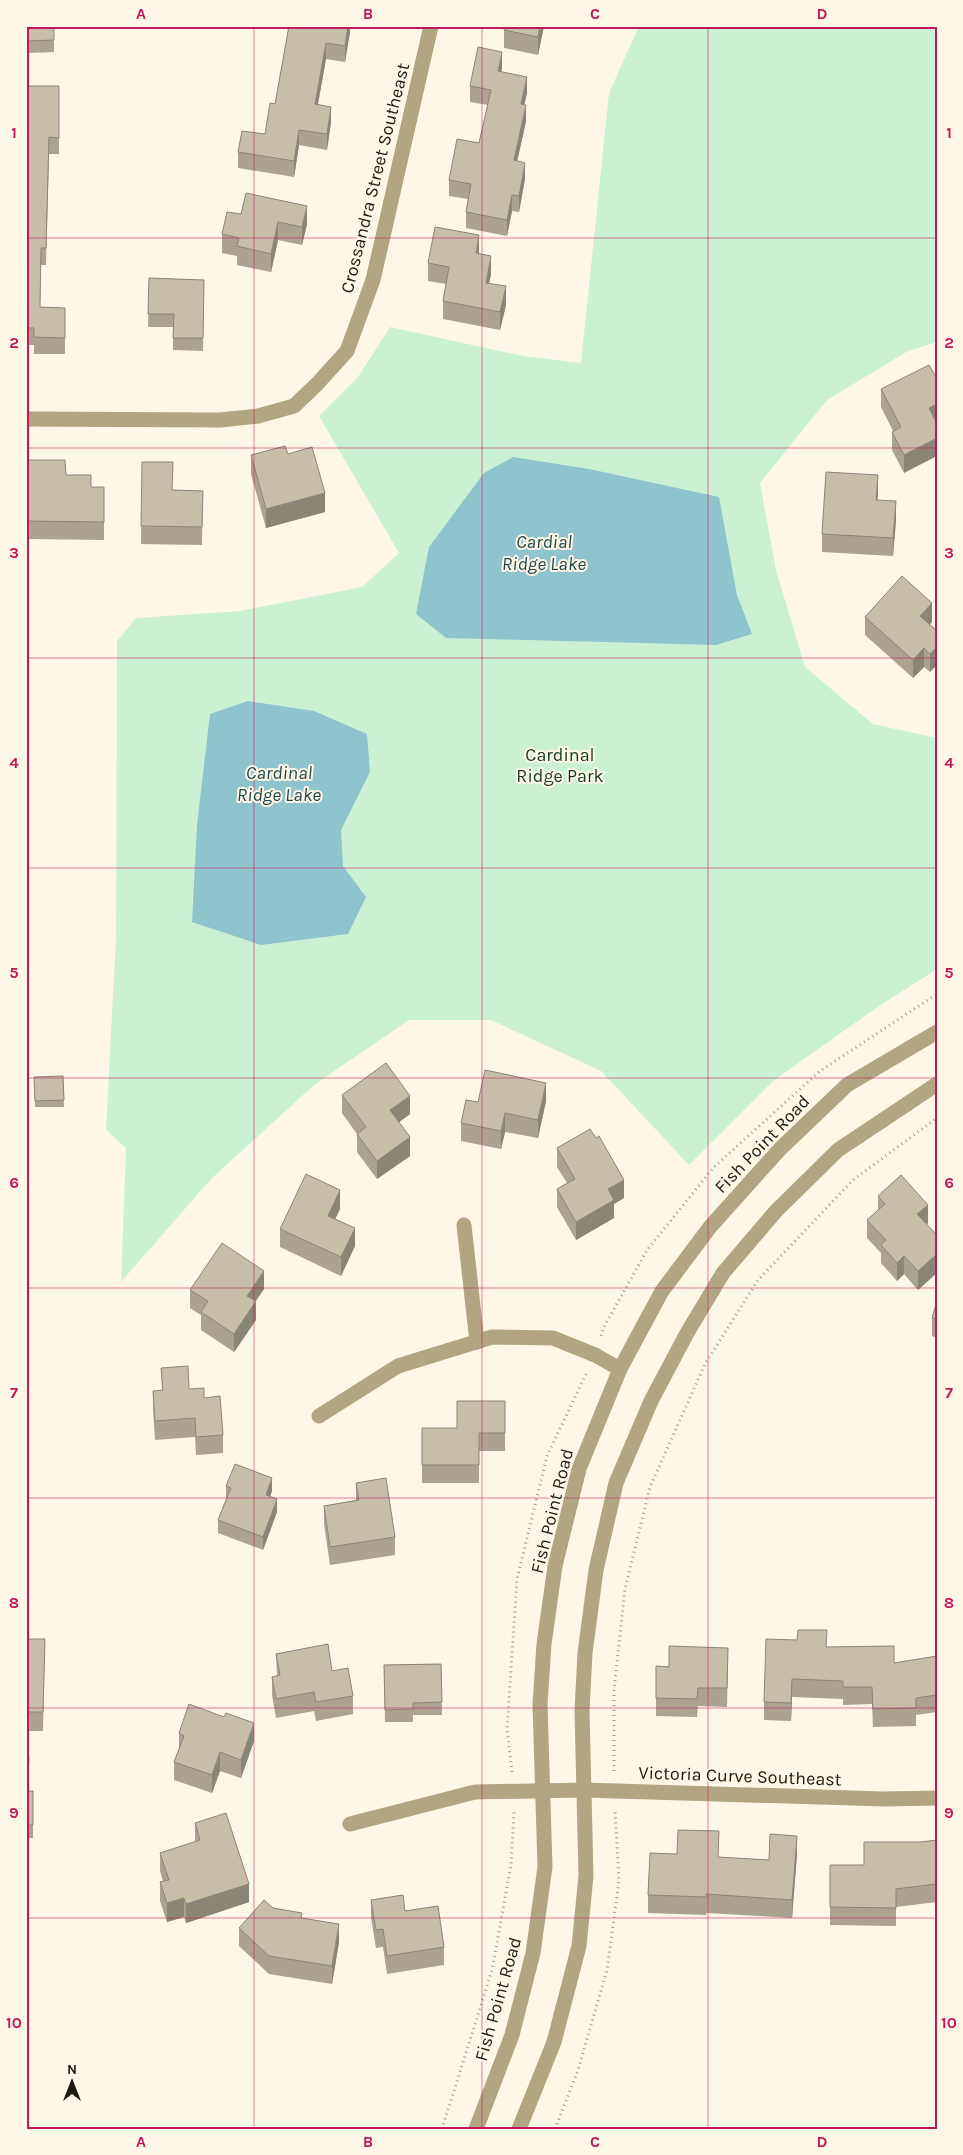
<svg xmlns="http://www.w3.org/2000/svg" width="963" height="2155" viewBox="0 0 963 2155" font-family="Karla,sans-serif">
<rect width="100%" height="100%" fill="#fff7e5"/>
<!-- green -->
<polygon fill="#cbf1d5" points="639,26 937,26 937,342 908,351 827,400 760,483 776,570 805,667 873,724 937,738 937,969 879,1006 773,1081 689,1165 601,1071 491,1020 409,1020 314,1085 211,1179 121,1282 126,1148 106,1130 116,937 117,641 136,618 240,611 362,587 399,553 319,416 358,377 390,327 523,356 581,363 609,93"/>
<!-- water -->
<g fill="#90c4cd">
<polygon points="513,457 589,469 719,497 737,595 752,634 716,645 446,638 416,614 429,547 484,473"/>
<polygon points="248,701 314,711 367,734 370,772 341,830 343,866 366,897 348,934 261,945 192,922 197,825 210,714"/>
</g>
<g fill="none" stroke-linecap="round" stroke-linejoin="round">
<!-- path -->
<g stroke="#a39d8f" stroke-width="3" stroke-dasharray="1 4" stroke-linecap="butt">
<polyline points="601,1336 604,1327 647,1250 714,1167 820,1071 937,994"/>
<polyline points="614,1771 614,1689 625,1589 650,1487 705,1364 758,1280 853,1180 937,1118"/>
<polyline points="512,1772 507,1729 517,1579 547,1456 587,1372"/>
<polyline points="442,2129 492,1970 511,1865 514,1811"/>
<polyline points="555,2129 578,2070 607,1970 619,1881 615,1810"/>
</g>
<!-- minor -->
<g stroke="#b1a681" stroke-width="15">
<polyline points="26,419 220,420 258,416 294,406 317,384 347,351 373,280 431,26"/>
<polyline points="464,1225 477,1342"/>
<polyline points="319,1416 398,1366 492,1337 553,1338 595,1355 620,1369"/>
<polyline points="350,1824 475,1792 584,1790 884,1799 937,1798"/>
<polyline points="476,2129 512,2035 533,1953 545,1867 540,1704 544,1644 555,1566 579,1469 620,1369 662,1291 710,1227 780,1149 847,1085 937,1032"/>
<polyline points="519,2129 554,2042 579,1946 586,1876 582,1711 585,1653 596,1570 616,1483 651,1401 687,1333 723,1273 776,1211 838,1150 937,1084"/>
</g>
</g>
<!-- wall -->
<g fill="#aba390">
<polygon points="26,26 54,26 54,52 28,53 28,41 26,41"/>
<polygon points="289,26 350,26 350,32 345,62 326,59 318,104 331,122 327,150 299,145 294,177 238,168 238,152 265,134 275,104"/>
<polygon points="499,26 544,26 538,55 504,48 504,29 499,28"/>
<polygon points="502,68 501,72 527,93 524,105 526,121 517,161 525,179 519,212 512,211 507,236 466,228 466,212 468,199 449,196 449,180 479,143 488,105 470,102 470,86"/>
<polygon points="26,86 59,86 59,154 49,154 46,265 41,265 40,307 65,308 65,354 34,354 34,345 26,345"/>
<polygon points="241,214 307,224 302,245 278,240 271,272 237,265 237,256 222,253 222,234"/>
<polygon points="479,254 491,274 489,283 506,305 500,330 443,319 443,301 446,284 428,281 428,263"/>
<polygon points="149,278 204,280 203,351 173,350 173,327 148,327"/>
<polygon points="937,379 937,423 904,473 892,450 892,432 893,431 881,407 881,389"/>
<polygon points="288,454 325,512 266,528 251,474 251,455"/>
<polygon points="26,460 66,475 91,487 104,487 104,540 26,539"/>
<polygon points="142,462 173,490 203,491 202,545 141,544"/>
<polygon points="878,494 877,500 896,520 893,556 822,552 822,534"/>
<polygon points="865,617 932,622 930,624 937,631 930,672 924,667 913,678 865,635"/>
<polygon points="63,1076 64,1107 35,1107 34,1077"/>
<polygon points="342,1095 410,1114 399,1122 410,1156 377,1179 357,1152 357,1134 342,1113"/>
<polygon points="546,1101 538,1138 505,1132 501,1149 461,1141 461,1123 478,1102"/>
<polygon points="557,1148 624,1198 614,1204 614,1218 576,1240 557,1207 557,1189 567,1183 557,1167"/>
<polygon points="878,1196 928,1223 927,1224 918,1290 904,1274 897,1281 881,1263 881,1253 867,1238 867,1220 878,1210"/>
<polygon points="340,1209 335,1219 355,1246 341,1276 280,1247 280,1229"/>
<polygon points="264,1289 255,1301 256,1320 234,1352 201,1330 201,1315 190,1308 190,1290"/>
<polygon points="937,1301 937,1338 932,1336 932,1318"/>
<polygon points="161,1368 189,1389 204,1398 223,1435 223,1453 196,1455 195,1437 155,1440 153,1409 153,1391 162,1390"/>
<polygon points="505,1401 505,1451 479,1451 479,1483 422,1483 422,1428 457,1428"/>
<polygon points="356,1483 395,1537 395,1555 330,1565 324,1524 324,1506 356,1500"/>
<polygon points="226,1486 272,1491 270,1496 277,1512 263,1550 218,1533 218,1520 226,1499"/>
<polygon points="26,1639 45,1639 43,1731 26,1731"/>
<polygon points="827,1647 894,1663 937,1656 937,1712 916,1715 916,1726 873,1727 872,1704 843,1705 843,1699 792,1697 791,1721 764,1720 764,1702"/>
<polygon points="276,1654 332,1671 353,1696 353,1714 316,1721 314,1711 276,1718 272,1695 272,1677 277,1676"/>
<polygon points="441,1664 442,1715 413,1715 413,1722 385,1722 384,1665"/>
<polygon points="656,1666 728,1666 727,1707 698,1706 697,1717 656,1716"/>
<polygon points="179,1733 254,1741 241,1778 220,1771 212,1793 174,1780 174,1762 179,1749"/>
<polygon points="26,1757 29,1769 28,1791 33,1791 33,1838 26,1838"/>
<polygon points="195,1823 249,1902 186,1923 184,1917 167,1922 160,1901 160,1882 163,1881 160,1871 160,1853 195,1842"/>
<polygon points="937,1840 937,1902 896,1907 896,1926 830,1925 830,1865 864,1865 921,1842"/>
<polygon points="797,1854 792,1918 706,1913 706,1915 648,1913 648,1895 719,1857 769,1860"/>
<polygon points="371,1900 405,1911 444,1947 444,1965 387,1974 383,1947 376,1948 371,1918"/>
<polygon points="273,1908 302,1918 339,1942 332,1984 269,1974 239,1946 239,1928"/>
</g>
<!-- shaded-wall -->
<g fill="#8b8576">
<polygon points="348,26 350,26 350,32 345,62 345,46"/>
<polygon points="540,26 544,26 538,55 538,37"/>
<polygon points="326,43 326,59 315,120 315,104"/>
<polygon points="502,52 502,68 498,87 498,71"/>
<polygon points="527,77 527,93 521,120 521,104"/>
<polygon points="526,105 526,121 514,176 514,160"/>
<polygon points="331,107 331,122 327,150 327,134"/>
<polygon points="299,130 299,145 294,177 294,161"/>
<polygon points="525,163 525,179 519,212 519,196"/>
<polygon points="512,195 512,211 507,236 507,220"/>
<polygon points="307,206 307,224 302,245 302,227"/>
<polygon points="278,222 278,240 271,272 271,254"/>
<polygon points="479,235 479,254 476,253"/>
<polygon points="491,256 491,274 486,301 486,283"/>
<polygon points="506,286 506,305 500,330 500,312"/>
<polygon points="937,404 937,423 929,427 929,408"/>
<polygon points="937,438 937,456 904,473 904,455"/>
<polygon points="878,475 878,494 876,518 876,500"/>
<polygon points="325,493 325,512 266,528 266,509"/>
<polygon points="896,501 896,520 893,556 893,538"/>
<polygon points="932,603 932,622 920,634 920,616"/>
<polygon points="937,647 937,665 930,672 930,654"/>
<polygon points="924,648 924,667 913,678 913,660"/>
<polygon points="546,1083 546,1101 538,1138 538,1120"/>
<polygon points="410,1096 410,1114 390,1129 390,1110"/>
<polygon points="505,1113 505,1132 501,1149 501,1131"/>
<polygon points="410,1137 410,1156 377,1179 377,1161"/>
<polygon points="624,1180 624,1198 614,1204 614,1218 576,1240 576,1222 608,1189"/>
<polygon points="340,1190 340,1209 328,1234 328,1216"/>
<polygon points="928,1205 928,1223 917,1232 917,1214"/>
<polygon points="355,1228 355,1246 341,1276 341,1257"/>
<polygon points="937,1254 937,1273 918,1290 918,1271"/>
<polygon points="904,1256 904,1274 897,1281 897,1263"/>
<polygon points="264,1271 264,1289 247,1314 247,1296"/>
<polygon points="256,1301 256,1320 234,1352 234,1334"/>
<polygon points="272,1478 272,1491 266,1507 266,1495"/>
<polygon points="277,1499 277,1512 263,1550 263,1537"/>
<polygon points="792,1679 792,1697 791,1721 791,1703"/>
<polygon points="254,1723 254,1741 241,1778 241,1760"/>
<polygon points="220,1752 220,1771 212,1793 212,1775"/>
<polygon points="797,1836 797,1854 792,1918 792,1900"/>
<polygon points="249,1884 249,1902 186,1923 186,1904"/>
<polygon points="184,1898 184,1917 167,1922 167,1903"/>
<polygon points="339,1924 339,1942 332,1984 332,1966"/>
</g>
<!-- building -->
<g fill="#c7bea8" stroke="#8b8576">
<polygon points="26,26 54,26 54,40 28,41 28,28 26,28"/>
<polygon points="289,26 348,26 345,46 326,43 315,104 331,107 327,134 299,130 294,161 238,152 242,131 265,134 270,103 275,104"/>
<polygon points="505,26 540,26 538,37 504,30"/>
<polygon points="478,47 502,52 498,71 527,77 521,104 526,105 514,160 525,163 519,196 512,195 507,220 466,212 471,184 449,180 457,139 479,143 491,90 470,86"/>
<polygon points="26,86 59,86 59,138 49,137 46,248 41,248 40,307 65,308 65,338 34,337 34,328 26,328"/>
<polygon points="246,193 307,206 302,227 278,222 271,254 237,246 239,238 222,234 227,212 241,214"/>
<polygon points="435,227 479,235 476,253 491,256 486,283 506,286 500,312 443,301 449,267 428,263"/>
<polygon points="149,278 204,280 203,338 173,338 174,314 148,314"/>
<polygon points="929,365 937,379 937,404 929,408 937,424 937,438 904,455 892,432 901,427 881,389"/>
<polygon points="285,446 288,454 312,447 325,493 266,509 251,455"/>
<polygon points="26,460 65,460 66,475 91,475 91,487 104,487 104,522 26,521"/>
<polygon points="142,462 173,462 172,490 203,491 202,527 141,526"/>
<polygon points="826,472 878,475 876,500 896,501 893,538 822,534"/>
<polygon points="902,576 932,603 920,616 937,631 937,647 930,654 924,648 913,660 865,617"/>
<polygon points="386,1063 410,1096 390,1110 410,1137 377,1161 357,1134 366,1127 342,1095"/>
<polygon points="485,1070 546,1083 538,1120 505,1113 501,1131 461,1123 466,1100 478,1102"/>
<polygon points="63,1076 64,1100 35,1101 34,1077"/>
<polygon points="590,1129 596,1138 599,1136 624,1180 608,1189 614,1200 576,1222 557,1189 575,1179 557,1148"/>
<polygon points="306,1174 340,1190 328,1216 355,1228 341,1257 280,1229"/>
<polygon points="901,1175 928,1205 917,1214 937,1235 937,1254 918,1271 904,1256 897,1263 881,1245 886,1240 867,1220 885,1204 878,1196"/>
<polygon points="222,1243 264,1271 247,1296 256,1301 234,1334 201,1312 208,1301 190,1290"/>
<polygon points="937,1301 937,1319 932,1318"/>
<polygon points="188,1366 189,1389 204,1388 204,1398 220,1396 223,1435 196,1437 195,1418 155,1421 153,1391 163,1390 161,1368"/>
<polygon points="457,1401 505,1401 505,1433 479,1433 479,1465 422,1465 422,1428 457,1428"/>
<polygon points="235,1464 272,1478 266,1495 277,1499 263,1537 218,1520 231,1488 226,1486"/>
<polygon points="386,1478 395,1537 330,1547 324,1506 359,1500 356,1483"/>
<polygon points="26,1547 27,1547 26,1602"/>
<polygon points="798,1630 827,1630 826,1647 894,1646 894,1663 937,1656 937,1695 916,1698 916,1708 873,1709 872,1687 843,1687 843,1681 792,1679 791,1703 764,1702 766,1639 797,1640"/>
<polygon points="26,1639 45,1639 43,1712 26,1712"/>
<polygon points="328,1644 332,1671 348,1668 353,1696 316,1702 314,1692 276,1699 272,1677 280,1675 276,1654"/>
<polygon points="669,1646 728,1648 727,1688 698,1688 697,1699 656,1698 656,1666 669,1667"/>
<polygon points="441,1664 442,1702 413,1703 413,1709 385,1710 384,1665"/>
<polygon points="189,1704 224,1717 226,1713 254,1723 241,1760 220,1752 212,1775 174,1762 184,1736 179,1733"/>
<polygon points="26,1757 29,1757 27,1791 33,1791 33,1825 26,1825"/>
<polygon points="226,1813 249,1884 186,1904 184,1898 167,1903 160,1882 169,1880 160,1853 200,1840 195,1823"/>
<polygon points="678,1830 719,1831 718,1857 769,1860 770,1834 797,1836 792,1900 706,1894 706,1897 648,1895 650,1853 677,1854"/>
<polygon points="937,1840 937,1884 896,1889 896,1908 830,1907 830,1865 864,1865 864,1842 921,1842"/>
<polygon points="26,1866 27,1866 26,1899"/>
<polygon points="403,1895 405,1911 438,1906 444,1947 387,1956 383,1929 376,1930 371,1900"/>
<polygon points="264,1900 273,1908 302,1913 301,1918 339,1924 332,1966 269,1956 239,1928"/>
</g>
<!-- grid -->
<path fill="none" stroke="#c2185b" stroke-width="1" stroke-opacity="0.55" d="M254,26v2103M482,26v2103M708,26v2103M26,238h911M26,448h911M26,658h911M26,868h911M26,1078h911M26,1288h911M26,1498h911M26,1708h911M26,1918h911"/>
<g text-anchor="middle" stroke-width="4" stroke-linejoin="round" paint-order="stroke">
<!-- street labels -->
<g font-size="18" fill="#1d1a12" stroke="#fff7e5">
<text transform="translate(375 178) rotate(-76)" y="6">Crossandra Street Southeast</text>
<text transform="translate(762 1144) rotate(-46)" y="6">Fish Point Road</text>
<text transform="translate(552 1511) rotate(-76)" y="6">Fish Point Road</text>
<text transform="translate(740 1776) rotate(2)" y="6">Victoria Curve Southeast</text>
<text transform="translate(498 1999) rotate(-74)" y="6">Fish Point Road</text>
</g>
<!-- park labels -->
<g font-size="18" fill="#0f3c21" stroke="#fff7e5">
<text x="560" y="761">Cardinal<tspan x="560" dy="21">Ridge Park</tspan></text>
</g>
<!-- water labels -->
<g font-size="19" font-style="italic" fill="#1a4850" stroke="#fff7e5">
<text x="544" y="548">Cardial<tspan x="544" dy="22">Ridge Lake</tspan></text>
<text x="279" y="779">Cardinal<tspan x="279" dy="22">Ridge Lake</tspan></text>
</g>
</g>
<!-- border -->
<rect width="963" height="2155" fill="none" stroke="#fff7e5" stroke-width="55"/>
<!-- north arrow -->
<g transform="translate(72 2082)" stroke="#fff7e5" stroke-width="4" paint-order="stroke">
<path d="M0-4L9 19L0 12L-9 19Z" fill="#1d1a12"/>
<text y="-8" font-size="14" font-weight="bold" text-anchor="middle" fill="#1d1a12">N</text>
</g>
<rect x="28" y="28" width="908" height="2100" fill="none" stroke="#c2185b" stroke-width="2"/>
<g font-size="16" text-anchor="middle" font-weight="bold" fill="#c2185b">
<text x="141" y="19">A</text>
<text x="368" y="19">B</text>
<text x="595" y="19">C</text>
<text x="822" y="19">D</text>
<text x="14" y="138">1</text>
<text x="949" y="138">1</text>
<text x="14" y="348">2</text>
<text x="949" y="348">2</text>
<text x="14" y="558">3</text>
<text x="949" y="558">3</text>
<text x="14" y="768">4</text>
<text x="949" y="768">4</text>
<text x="14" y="978">5</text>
<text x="949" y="978">5</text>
<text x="14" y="1188">6</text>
<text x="949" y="1188">6</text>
<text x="14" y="1398">7</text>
<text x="949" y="1398">7</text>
<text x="14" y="1608">8</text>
<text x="949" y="1608">8</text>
<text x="14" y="1818">9</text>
<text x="949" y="1818">9</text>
<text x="14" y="2028">10</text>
<text x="949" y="2028">10</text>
<text x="141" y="2147">A</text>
<text x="368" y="2147">B</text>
<text x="595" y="2147">C</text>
<text x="822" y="2147">D</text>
</g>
</svg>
